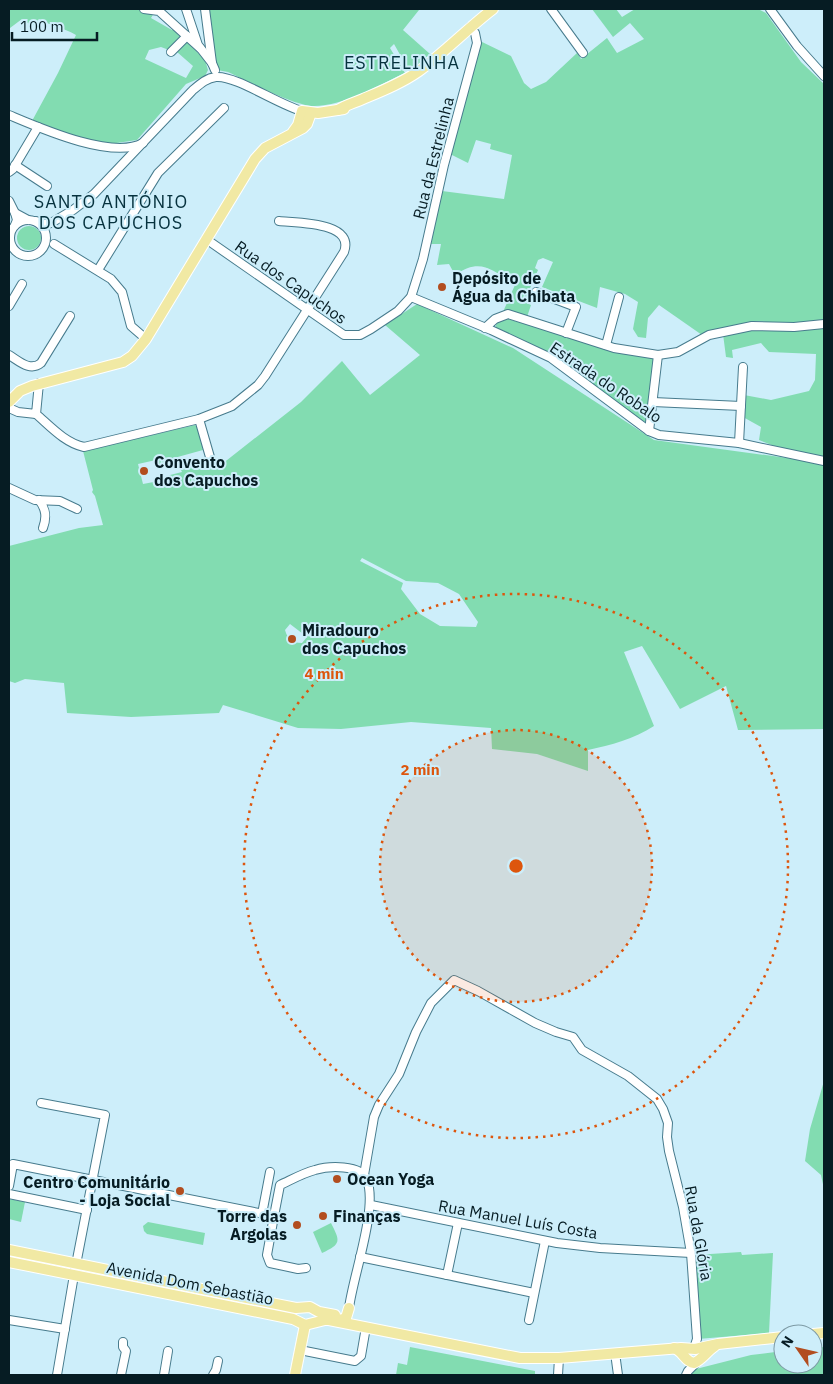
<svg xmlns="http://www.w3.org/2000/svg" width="833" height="1384" viewBox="0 0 833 1384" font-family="'IBM Plex Sans',sans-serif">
<rect width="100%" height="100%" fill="#cdeefa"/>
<!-- green -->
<g fill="#82dcb1" fill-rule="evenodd">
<path d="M9,9h125l20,4 -3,5 21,12 3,-2 10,8 -16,14 -8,-3 -12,3 -4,9 41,19 7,-12 -16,-14 10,-10 18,18 3,10 -3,6 -19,8 -49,56 -34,5 -24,-6 -47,-18 26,-48 18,-38c-12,-7 -25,-9 -37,-16l-7,7 -10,-7 -12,9z"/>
<path d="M207,9h211l1,1 -16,20 27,24 -17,15 -6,-2 -13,-23 -4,4 15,25c-26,12 -61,33 -91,33 -20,0 -66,-25 -86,-34l-11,-2z"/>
<path d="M592,9h24l6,8 13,-8h123l8,4 35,49 23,22v237l-32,4 -35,-4 -55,14 -43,-30 -11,13 -2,20 -8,-1 -5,-8 5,-27 -13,-8 -25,-7 -3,21 -55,-21 11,-25 -10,-4 -5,2 -3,8 3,2 -14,32 7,3 -4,12 -25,-3 13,-29c-23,-15 -34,-28 -60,-10l-6,-11 -12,1 4,-21h-10l11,-53 62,8 8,-44 -22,-6 1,-5 -15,-4 -8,23 -18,-9 11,-35 19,-78 31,15 13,27 7,6 15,-7 31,-29 4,6 26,-21 10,15 27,-14 -14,-16 -17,14z"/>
<circle cx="29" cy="238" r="12"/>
<path d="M417,304l96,44 141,92 170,23v266l-86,1 -12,-44 -46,23 -38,-63 -18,6 30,74c-20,13 -43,19 -66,24v21l-51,-17 -45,-5 -1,-21 -80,-6 -70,7 -43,-1 -75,-23 -4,8 -88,4 -64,-4 -3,-30 -39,-4 -10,4 -6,-2v-135l70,-18 24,-3 -8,-29 -3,-4 1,-2 -10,-39 112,-26 3,3 5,22 -29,8 1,3 -18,4 -1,-5 -18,4 5,20 16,-3 -1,-3 24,-6 -1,-2 25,-7 2,6 9,-1 84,-66 41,-41 28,34 50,-40 -35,-30zM362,558l44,23 32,2 21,11 19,28 -2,5 -36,-1 -20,-12 -19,-25 2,-6 -43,-22zM290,624l17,13 -5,6c-10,0 -14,-3 -17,-13z"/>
<polygon points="508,319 630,355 655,357 649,424 628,413 559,358 495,329 497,322"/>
<polygon points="824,326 824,458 787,451 759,440 761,427 743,417 744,395 771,400 809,391 815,380 816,354 769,352 761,343 732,350 733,358 726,357 723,334 752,328 794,331"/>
<polygon points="824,1081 824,1189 821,1175 805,1161 810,1129"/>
<polygon points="9,1199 25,1202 21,1222 9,1219"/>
<polygon points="148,1222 205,1233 203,1245 147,1234 144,1231 143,1226"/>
<path d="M331,1223c9,18 11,21 -9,30l-9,-21z"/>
<polygon points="741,1252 742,1255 773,1253 769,1333 698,1339 695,1255"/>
<polygon points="410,1347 535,1371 535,1375 396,1375 398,1363 407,1365"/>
<polygon points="824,1347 824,1375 692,1375 692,1370 751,1355 783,1351 783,1364 813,1364 813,1348"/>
</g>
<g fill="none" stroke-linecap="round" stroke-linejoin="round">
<!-- minor casing -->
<g stroke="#477b8d" stroke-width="10">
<g id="minor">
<polyline points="144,9 159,11 200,48"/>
<polyline points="186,9 198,45 212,63 215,70"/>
<polyline points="205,9 212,63"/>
<polyline points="551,9 583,53"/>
<polyline points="770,9 797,46 824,76"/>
<polyline points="171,52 187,36"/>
<path d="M9,115c31,13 103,45 134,28"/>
<polyline points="15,165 47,186"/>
<polyline points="9,172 13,169 38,127"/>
<polyline points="9,201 15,213"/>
<circle cx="28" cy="238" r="18"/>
<path d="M36,221l9,3 6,-1 22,-13 21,-16 98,-103c7,-6 14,-13 24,-14 19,-2 63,28 86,34"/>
<polyline points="15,225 17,220 15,213 28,220"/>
<polyline points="206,239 344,335 360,335 371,329 398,311 411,297 423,259 444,165 477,43 475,33 470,27"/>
<polyline points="54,244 111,279 122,292 131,326 146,339"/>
<polyline points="98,270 158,173 224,108"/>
<polyline points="536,292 576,307 566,333"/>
<polyline points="411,297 491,330 551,358 649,431 659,435 739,443 824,461"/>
<polyline points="9,306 22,284"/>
<polyline points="485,328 495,319 508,314 614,348 658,355 678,352 709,335 752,326 794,327 824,324"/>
<polyline points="606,345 619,297"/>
<path d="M9,355c10,6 21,17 32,8l29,-47"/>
<polyline points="653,402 741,406"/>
<polyline points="9,408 18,412 36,414 39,383"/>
<path d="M36,414c14,12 29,29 48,33l115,-28 33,-13 26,-21 7,-9 79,-124c11,-30 -46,-29 -65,-31"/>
<polyline points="199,419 212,464"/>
<polyline points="649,431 658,355"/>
<polyline points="739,443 743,367"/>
<polyline points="9,488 35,500 60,501 77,509"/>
<path d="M39,500c7,9 8,17 4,28"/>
<polyline points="41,1103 105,1115 74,1275 57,1375"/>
<polyline points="364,1175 374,1117 379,1105 399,1074 416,1032 431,1003 454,980 478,991 535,1023 556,1032 573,1037 582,1050 628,1076 657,1099 663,1109 668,1123 667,1137 669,1151 683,1207 691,1253 697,1339 694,1348"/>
<polyline points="9,1186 13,1164 274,1216 267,1255 270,1263 298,1269 306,1268"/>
<polyline points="9,1194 87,1210"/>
<polyline points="371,1205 557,1243 600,1248 691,1253"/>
<polyline points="262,1214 270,1172"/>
<path d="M274,1216l6,-31c11,-5 23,-12 35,-15 13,-4 46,-6 52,10 11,28 -14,96 -18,128"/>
<polyline points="360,1257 534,1293"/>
<polyline points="447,1275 458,1223"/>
<polyline points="9,1320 65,1329"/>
<polyline points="529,1320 545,1241"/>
<polyline points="300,1350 355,1361 361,1356 366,1327"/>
<polyline points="615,1353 618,1375"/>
<polyline points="121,1375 126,1351 123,1347 123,1342"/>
<polyline points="164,1375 168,1351"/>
<polyline points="213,1375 216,1370 218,1361"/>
<polyline points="558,1375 559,1358"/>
<polyline points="686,1375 688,1371 696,1363"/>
</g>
</g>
<!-- major casing -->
<g stroke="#fff" stroke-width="12">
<g id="major">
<path d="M338,110c8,-5 16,-7 25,-11 19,-8 39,-16 56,-28 26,-19 49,-43 74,-62"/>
<polyline points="293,132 298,125 302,111 318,113 344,109"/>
<polyline points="9,402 20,391 32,386 123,362 132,356 146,339 255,159 265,148 303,128 307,124 311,113"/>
<polyline points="9,1250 296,1308 310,1307 319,1312 335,1315"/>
<polyline points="9,1262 293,1319 305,1325 325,1320 329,1320 520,1358 559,1358 681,1348 695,1349 718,1344 783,1337"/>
<polyline points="336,1321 346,1318 349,1308"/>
<polyline points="813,1334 824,1333"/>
<path d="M674,1348c9,3 11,14 20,15 8,-3 13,-12 21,-17"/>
<polyline points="295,1375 305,1325"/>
</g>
</g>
<!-- minor -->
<use href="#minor" stroke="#fff" stroke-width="8"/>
<!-- major -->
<use href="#major" stroke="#f1e9a4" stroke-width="10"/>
</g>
<!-- distance rings -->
<circle cx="516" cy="866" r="136" fill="#dd560d" fill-opacity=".12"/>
<g fill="none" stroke="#dd560d" stroke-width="2.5" stroke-dasharray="2.5 5">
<circle cx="516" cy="866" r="136"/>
<circle cx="516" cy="866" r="272"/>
</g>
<!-- markers -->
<g fill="#b24d1f" stroke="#cdeefa" stroke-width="2">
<circle cx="442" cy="287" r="5"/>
<circle cx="144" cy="471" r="5"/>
<circle cx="292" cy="639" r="5"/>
<circle cx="337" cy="1179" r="5"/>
<circle cx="180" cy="1191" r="5"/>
<circle cx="323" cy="1216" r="5"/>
<circle cx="297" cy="1225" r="5"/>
</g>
<g text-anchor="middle" stroke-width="4" stroke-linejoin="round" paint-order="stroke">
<!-- street labels -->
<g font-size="16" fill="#061c23" stroke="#cdeefa">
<text transform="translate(433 158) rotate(-76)" y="6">Rua da Estrelinha</text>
<text transform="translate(291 282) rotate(35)" y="6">Rua dos Capuchos</text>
<text transform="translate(606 382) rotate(34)" y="6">Estrada do Robalo</text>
<text transform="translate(518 1219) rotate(10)" y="6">Rua Manuel Luís Costa</text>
<text transform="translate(699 1233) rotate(80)" y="6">Rua da Glória</text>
<text transform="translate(190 1283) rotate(11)" y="6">Avenida Dom Sebastião</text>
</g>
<!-- poi labels -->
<g font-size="16" font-weight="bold" fill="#061c23" stroke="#cdeefa" text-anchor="start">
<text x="452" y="284">Depósito de<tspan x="452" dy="18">Água da Chibata</tspan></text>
<text x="154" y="468">Convento<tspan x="154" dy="18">dos Capuchos</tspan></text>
<text x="302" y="636">Miradouro<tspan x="302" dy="18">dos Capuchos</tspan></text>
<text x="347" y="1185">Ocean Yoga</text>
<text x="170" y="1188" text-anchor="end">Centro Comunitário<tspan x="170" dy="18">- Loja Social</tspan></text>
<text x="287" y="1222" text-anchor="end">Torre das<tspan x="287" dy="18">Argolas</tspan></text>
<text x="333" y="1222">Finanças</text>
</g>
<!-- neighbourhood labels -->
<g font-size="18" letter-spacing="1" fill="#06323e" stroke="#cdeefa">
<text x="402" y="69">ESTRELINHA</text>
<text x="111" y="208">SANTO ANTÓNIO<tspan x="111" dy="21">DOS CAPUCHOS</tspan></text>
</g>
</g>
<circle cx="516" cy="866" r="8" fill="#dd560d" stroke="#cdeefa" stroke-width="2.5"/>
<g font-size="15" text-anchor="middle" font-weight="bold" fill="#dd560d" stroke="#cdeefa" stroke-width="4" stroke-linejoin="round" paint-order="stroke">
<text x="324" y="679">4 min</text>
<text x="420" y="775">2 min</text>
</g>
<!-- border -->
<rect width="833" height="1384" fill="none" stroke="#061c23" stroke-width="20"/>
<!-- north arrow -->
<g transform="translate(798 1349) rotate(304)"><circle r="24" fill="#cdeefa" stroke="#7d9aa4"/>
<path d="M0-4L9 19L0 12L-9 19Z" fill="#b24d1f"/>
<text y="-8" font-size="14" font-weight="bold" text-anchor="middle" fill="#061c23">N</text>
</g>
<!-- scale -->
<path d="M12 32v8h85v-8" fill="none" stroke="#061c23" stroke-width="2.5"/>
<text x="20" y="32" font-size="15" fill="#061c23" stroke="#cdeefa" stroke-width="4" paint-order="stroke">100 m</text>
</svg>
